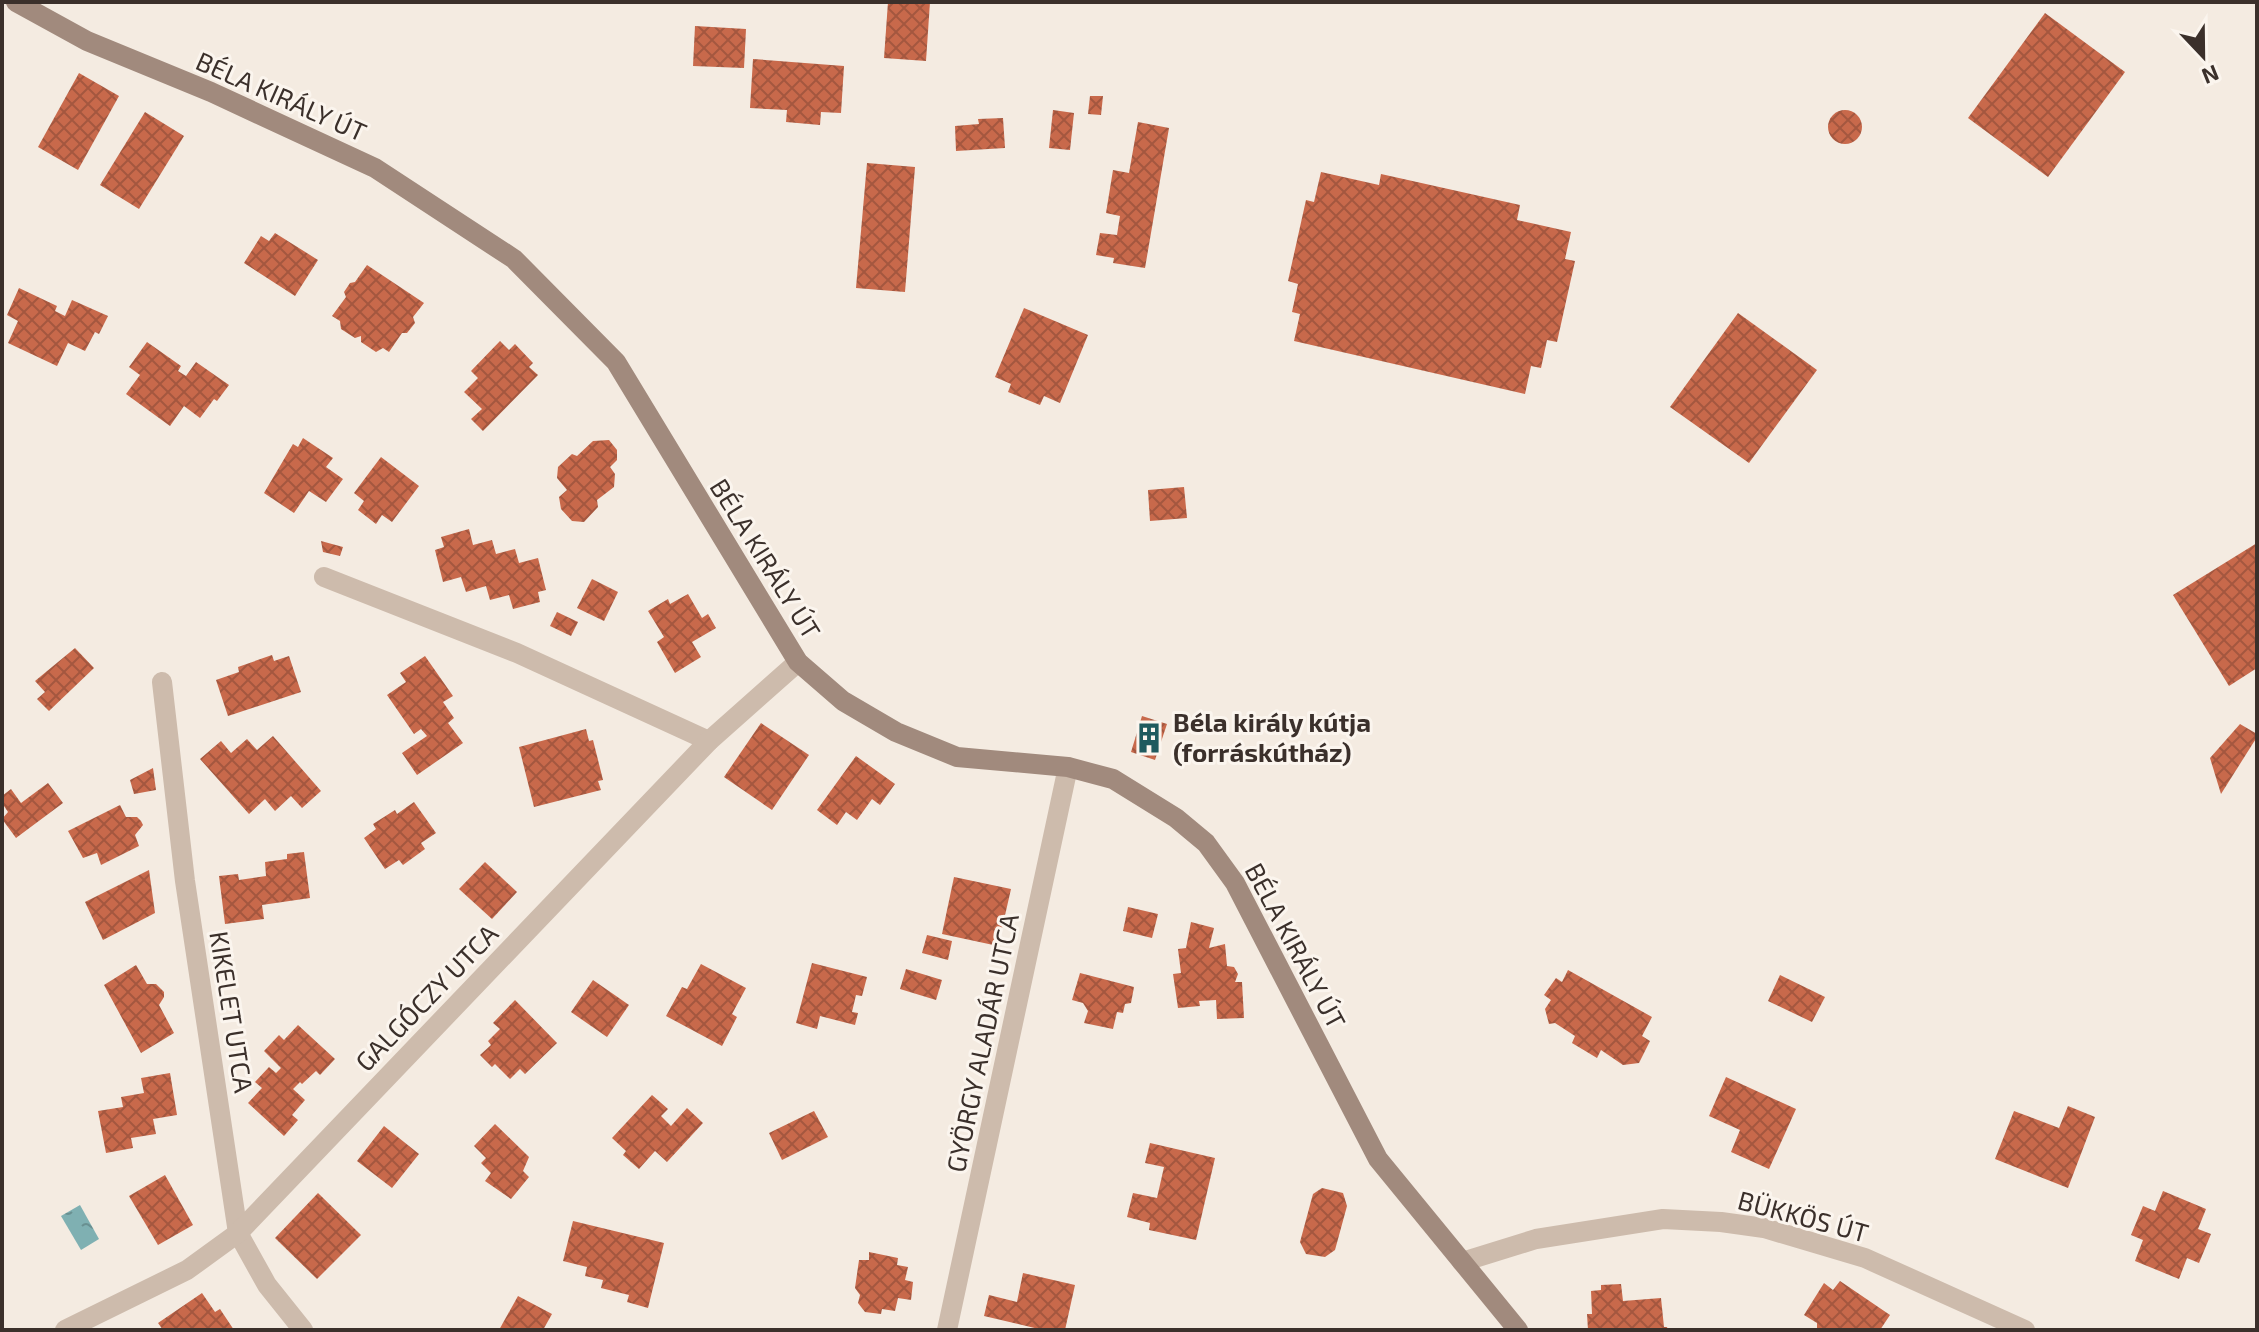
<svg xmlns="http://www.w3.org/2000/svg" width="2259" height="1332" viewBox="0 0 2259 1332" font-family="'Exo 2',sans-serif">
<defs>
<pattern id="water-ripples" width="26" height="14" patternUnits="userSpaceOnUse" patternTransform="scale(2)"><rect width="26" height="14" fill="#7fb0b2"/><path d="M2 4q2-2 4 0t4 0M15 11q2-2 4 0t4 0" fill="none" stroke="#699091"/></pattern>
<pattern id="building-cross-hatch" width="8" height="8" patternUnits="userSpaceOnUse" patternTransform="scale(2)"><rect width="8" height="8" fill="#c8694b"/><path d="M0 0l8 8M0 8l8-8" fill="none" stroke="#a4573f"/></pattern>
</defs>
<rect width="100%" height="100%" fill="#f4ebe1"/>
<!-- water -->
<polygon fill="url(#water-ripples)" points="80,1205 99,1239 81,1250 61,1216"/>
<!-- building -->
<g fill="url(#building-cross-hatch)">
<polygon points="888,2 930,2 926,61 884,58"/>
<polygon points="2045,13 2125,72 2048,177 1968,118"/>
<polygon points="695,26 746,29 744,68 693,66"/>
<polygon points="753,59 844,66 841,113 821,112 820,125 786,122 787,110 750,108"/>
<polygon points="79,73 119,96 78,170 38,147"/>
<polygon points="1090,96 1103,96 1101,115 1088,114"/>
<circle cx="1845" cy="127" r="17"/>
<polygon points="1053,110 1074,113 1070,150 1049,148"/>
<polygon points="145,112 184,136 139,209 100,185"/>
<polygon points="1003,118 1005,148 956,151 955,126 979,124 978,119"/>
<polygon points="1138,122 1169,128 1145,268 1113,263 1114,258 1096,255 1100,233 1117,235 1120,216 1106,213 1113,170 1129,173"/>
<polygon points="867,163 915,167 905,292 856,288"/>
<polygon points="1321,172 1379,185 1381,174 1520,205 1517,220 1571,232 1565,259 1575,261 1557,342 1547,340 1541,368 1531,366 1525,394 1294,341 1300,314 1292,312 1298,284 1288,281 1306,200 1314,202"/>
<polygon points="275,233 318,260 295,296 244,263 261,236 269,241"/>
<polygon points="367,265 424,303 413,317 415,323 407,333 402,333 389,352 383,348 376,352 361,342 361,336 355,338 341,329 340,321 332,316 346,297 344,292 350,283 355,282"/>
<polygon points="19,288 57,306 55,311 65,316 72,300 108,316 99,334 95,332 85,351 68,343 57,366 8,343 18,321 7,315"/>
<polygon points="1024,308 1088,335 1060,403 1044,396 1040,405 1008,392 1011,384 995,377"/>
<polygon points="1738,313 1817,370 1749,463 1670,407"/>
<polygon points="500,341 509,350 515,344 533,363 529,367 538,375 483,431 471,419 482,409 464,392 478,378 471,371"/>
<polygon points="147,342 181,366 178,371 186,376 196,362 229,385 217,401 214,399 200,418 184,406 170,426 126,394 140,375 129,367"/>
<polygon points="303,438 333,458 326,467 343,479 326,502 309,491 294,513 264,493 293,444 298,447"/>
<polygon points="609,440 617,450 617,460 610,467 615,474 614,487 597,500 598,507 584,522 572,521 561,509 559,497 567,490 557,478 558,467 572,454 577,456 593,441"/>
<polygon points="381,457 419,486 392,522 382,515 376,524 358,510 364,501 354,493"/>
<polygon points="1184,487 1187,518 1150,521 1148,490"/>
<polygon points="469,529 473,545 492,540 496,554 515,549 519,563 538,558 546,590 538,592 540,602 513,609 509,595 490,600 486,586 466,592 461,577 443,582 435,550 444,547 441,537"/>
<polygon points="321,541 343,547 340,556 323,552"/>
<polygon points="2257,543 2257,668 2229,686 2173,595"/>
<polygon points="592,579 618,592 604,621 577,608"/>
<polygon points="688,594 702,618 708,614 716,628 692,642 701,657 675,673 657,642 664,637 648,611 668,599 670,604"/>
<polygon points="557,612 578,622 571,636 550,626"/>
<polygon points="75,648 94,668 49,711 37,699 45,692 35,681"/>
<polygon points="272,655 274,661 289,656 301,692 228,716 216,680 239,672 238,667"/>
<polygon points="425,656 453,696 443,702 454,718 448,723 463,743 417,775 402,753 427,736 421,729 414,734 387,695 406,682 400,673"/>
<polygon points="1142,716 1167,724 1155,760 1131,752"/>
<polygon points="761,723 809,755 772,810 724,777"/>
<polygon points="2240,724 2257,734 2257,737 2221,794 2210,758"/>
<polygon points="586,729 589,741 593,740 603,780 598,781 601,790 534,807 519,747"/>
<polygon points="273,736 321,791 302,808 291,796 275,811 265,799 249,814 200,759 221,741 231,753 247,739 257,750"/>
<polygon points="856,756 895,784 880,805 872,799 857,820 846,812 837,825 817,810"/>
<polygon points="153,768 156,790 134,794 130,780"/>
<polygon points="48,783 63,803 16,838 2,819 8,812 2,803 2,796 11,789 21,803"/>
<polygon points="414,802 436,833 421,843 425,849 403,865 399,860 385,869 364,838 376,829 373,824 395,810 397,814"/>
<polygon points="120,805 126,817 137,817 141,821 143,825 135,835 139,846 101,865 97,853 83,858 68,831"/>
<polygon points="304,852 310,898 262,905 264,919 225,924 219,876 238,874 239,880 266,876 265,862 287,859 287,854"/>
<polygon points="485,862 517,892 492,919 459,889"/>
<polygon points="149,870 155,913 103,940 85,902"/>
<polygon points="954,877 1011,889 998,946 942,934"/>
<polygon points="1128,907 1158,914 1152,938 1123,931"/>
<polygon points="1191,922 1214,928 1209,948 1225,944 1227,966 1234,967 1238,974 1235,982 1242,982 1244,1018 1217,1019 1216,1000 1199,1001 1200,1006 1178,1008 1173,974 1181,973 1178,949 1186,948"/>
<polygon points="927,935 952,941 948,960 922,953"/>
<polygon points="812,963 867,977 862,996 856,995 852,1012 858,1013 855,1025 820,1016 817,1029 796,1023"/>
<polygon points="701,964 746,988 732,1014 737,1017 722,1046 666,1016 682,987 687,989"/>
<polygon points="136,965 147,984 156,984 164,992 164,997 159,1005 174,1033 141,1053 104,985"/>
<polygon points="906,969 942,980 936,1000 900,989"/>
<polygon points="1568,970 1652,1017 1642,1036 1650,1041 1639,1063 1623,1065 1601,1050 1597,1058 1572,1043 1575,1036 1555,1023 1549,1024 1545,1009 1551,1000 1544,995 1556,978 1562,982"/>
<polygon points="1080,973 1134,987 1131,1003 1125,1004 1123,1013 1117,1012 1113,1029 1084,1023 1088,1011 1083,1003 1072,1000"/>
<polygon points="1780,975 1825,997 1812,1022 1768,1001"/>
<polygon points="593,980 629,1005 607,1037 571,1012"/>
<polygon points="515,1000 557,1043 525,1074 520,1069 510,1079 495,1064 492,1067 480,1055 491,1045 488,1041 500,1029 493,1023"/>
<polygon points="298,1025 335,1059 320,1075 316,1071 302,1084 300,1082 293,1089 305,1100 292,1115 298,1120 284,1136 248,1103 262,1088 255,1082 269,1067 276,1073 281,1068 264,1051 279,1035 284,1040"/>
<polygon points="170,1073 177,1115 153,1119 156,1134 131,1138 133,1148 106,1153 98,1111 123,1107 121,1097 144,1093 141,1078"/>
<polygon points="1726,1077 1796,1109 1769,1169 1731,1152 1740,1130 1709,1116"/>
<polygon points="652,1095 668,1109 661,1116 671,1126 687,1108 703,1123 667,1162 655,1151 639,1169 623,1155 626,1151 612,1138"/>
<polygon points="2068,1106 2095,1117 2068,1188 1995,1159 2014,1111 2059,1128"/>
<polygon points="814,1111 828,1137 782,1160 769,1133"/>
<polygon points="495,1124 529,1157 523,1171 529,1177 511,1199 485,1181 491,1173 481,1163 486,1158 474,1146"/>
<polygon points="384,1126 419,1154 392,1188 357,1161"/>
<polygon points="1150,1143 1215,1158 1196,1240 1149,1230 1150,1223 1127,1217 1133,1193 1157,1198 1164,1167 1145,1163"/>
<polygon points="165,1175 193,1225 158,1245 129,1196"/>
<polygon points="1322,1188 1343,1193 1347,1206 1335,1250 1325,1257 1306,1254 1300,1242 1313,1194"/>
<polygon points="2163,1191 2206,1209 2198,1229 2211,1234 2199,1263 2187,1258 2179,1279 2135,1261 2143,1240 2131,1235 2143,1206 2155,1211"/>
<polygon points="318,1193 361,1235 317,1279 275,1238"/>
<polygon points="573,1221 664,1243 648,1308 627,1302 629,1295 601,1288 603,1280 585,1276 587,1267 563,1261"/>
<polygon points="869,1252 898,1258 897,1265 908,1267 905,1280 913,1282 911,1300 898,1298 895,1311 882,1309 881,1314 865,1312 858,1303 860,1295 855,1288 859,1260 869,1260"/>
<polygon points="1023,1273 1075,1285 1065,1330 1043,1330 984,1316 989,1295 1017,1302"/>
<polygon points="1840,1281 1890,1315 1880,1330 1817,1330 1817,1323 1804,1315 1824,1283 1833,1290"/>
<polygon points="1621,1284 1623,1301 1661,1298 1664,1327 1667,1327 1668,1330 1588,1330 1587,1314 1592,1314 1591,1291 1601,1290 1601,1285"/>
<polygon points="202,1293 215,1312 220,1309 234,1330 163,1330 158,1323"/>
<polygon points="518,1296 552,1314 543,1330 499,1330"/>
</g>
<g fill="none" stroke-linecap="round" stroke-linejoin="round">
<!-- street -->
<g stroke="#cdbbac" stroke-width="20">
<polyline points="324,577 517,653 709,741"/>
<polyline points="162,682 185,881 238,1233 267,1285 303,1330"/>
<polyline points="1462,1262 1536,1239 1663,1219 1721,1222 1764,1228 1865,1258 2025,1330"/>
<polyline points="65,1330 187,1270 238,1233 709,741 798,662"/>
<polyline points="947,1330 1068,767"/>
</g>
<!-- secondary -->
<polyline stroke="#a18a7d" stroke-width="20" points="16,2 87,41 211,92 375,168 514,259 616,362 798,662 843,701 896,732 957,757 1068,767 1113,779 1176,818 1206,843 1235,883 1378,1159 1518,1330"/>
</g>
<!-- icons -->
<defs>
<g id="building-bare" transform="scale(2.4)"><path d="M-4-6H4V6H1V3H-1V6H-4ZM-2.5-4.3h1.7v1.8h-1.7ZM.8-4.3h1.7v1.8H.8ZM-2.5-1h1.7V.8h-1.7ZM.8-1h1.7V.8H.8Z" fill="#1f5a5e" stroke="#fbf5ee" stroke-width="2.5" paint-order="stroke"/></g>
</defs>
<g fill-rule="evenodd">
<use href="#building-bare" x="1149" y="738"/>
</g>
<g text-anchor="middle" stroke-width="6" stroke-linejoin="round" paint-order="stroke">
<!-- street labels -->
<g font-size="26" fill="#3b302b" stroke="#fbf5ee">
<text transform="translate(281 97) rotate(24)" y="9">BÉLA KIRÁLY ÚT</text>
<text transform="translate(765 559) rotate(58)" y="9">BÉLA KIRÁLY ÚT</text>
<text transform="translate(1295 946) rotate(62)" y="9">BÉLA KIRÁLY ÚT</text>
<text transform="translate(427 998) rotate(-46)" y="9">GALGÓCZY UTCA</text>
<text transform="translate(231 1012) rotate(81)" y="9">KIKELET UTCA</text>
<text transform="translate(983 1043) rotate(-78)" y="9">GYÖRGY ALADÁR UTCA</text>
<text transform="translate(1803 1217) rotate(15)" y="9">BÜKKÖS ÚT</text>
</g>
<!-- poi labels -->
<g font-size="26" font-weight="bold" fill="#3b302b" stroke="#fbf5ee" text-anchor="start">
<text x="1173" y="732">Béla király kútja<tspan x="1173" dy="30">(forráskútház)</tspan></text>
</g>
</g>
<!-- border -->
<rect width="2259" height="1332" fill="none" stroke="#3b302b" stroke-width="8"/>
<!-- north arrow -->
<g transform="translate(2203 56) rotate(158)" stroke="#fbf5ee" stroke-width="6" paint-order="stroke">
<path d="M0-6L14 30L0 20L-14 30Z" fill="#3b302b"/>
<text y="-12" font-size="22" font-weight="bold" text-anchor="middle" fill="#3b302b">N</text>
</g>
</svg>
